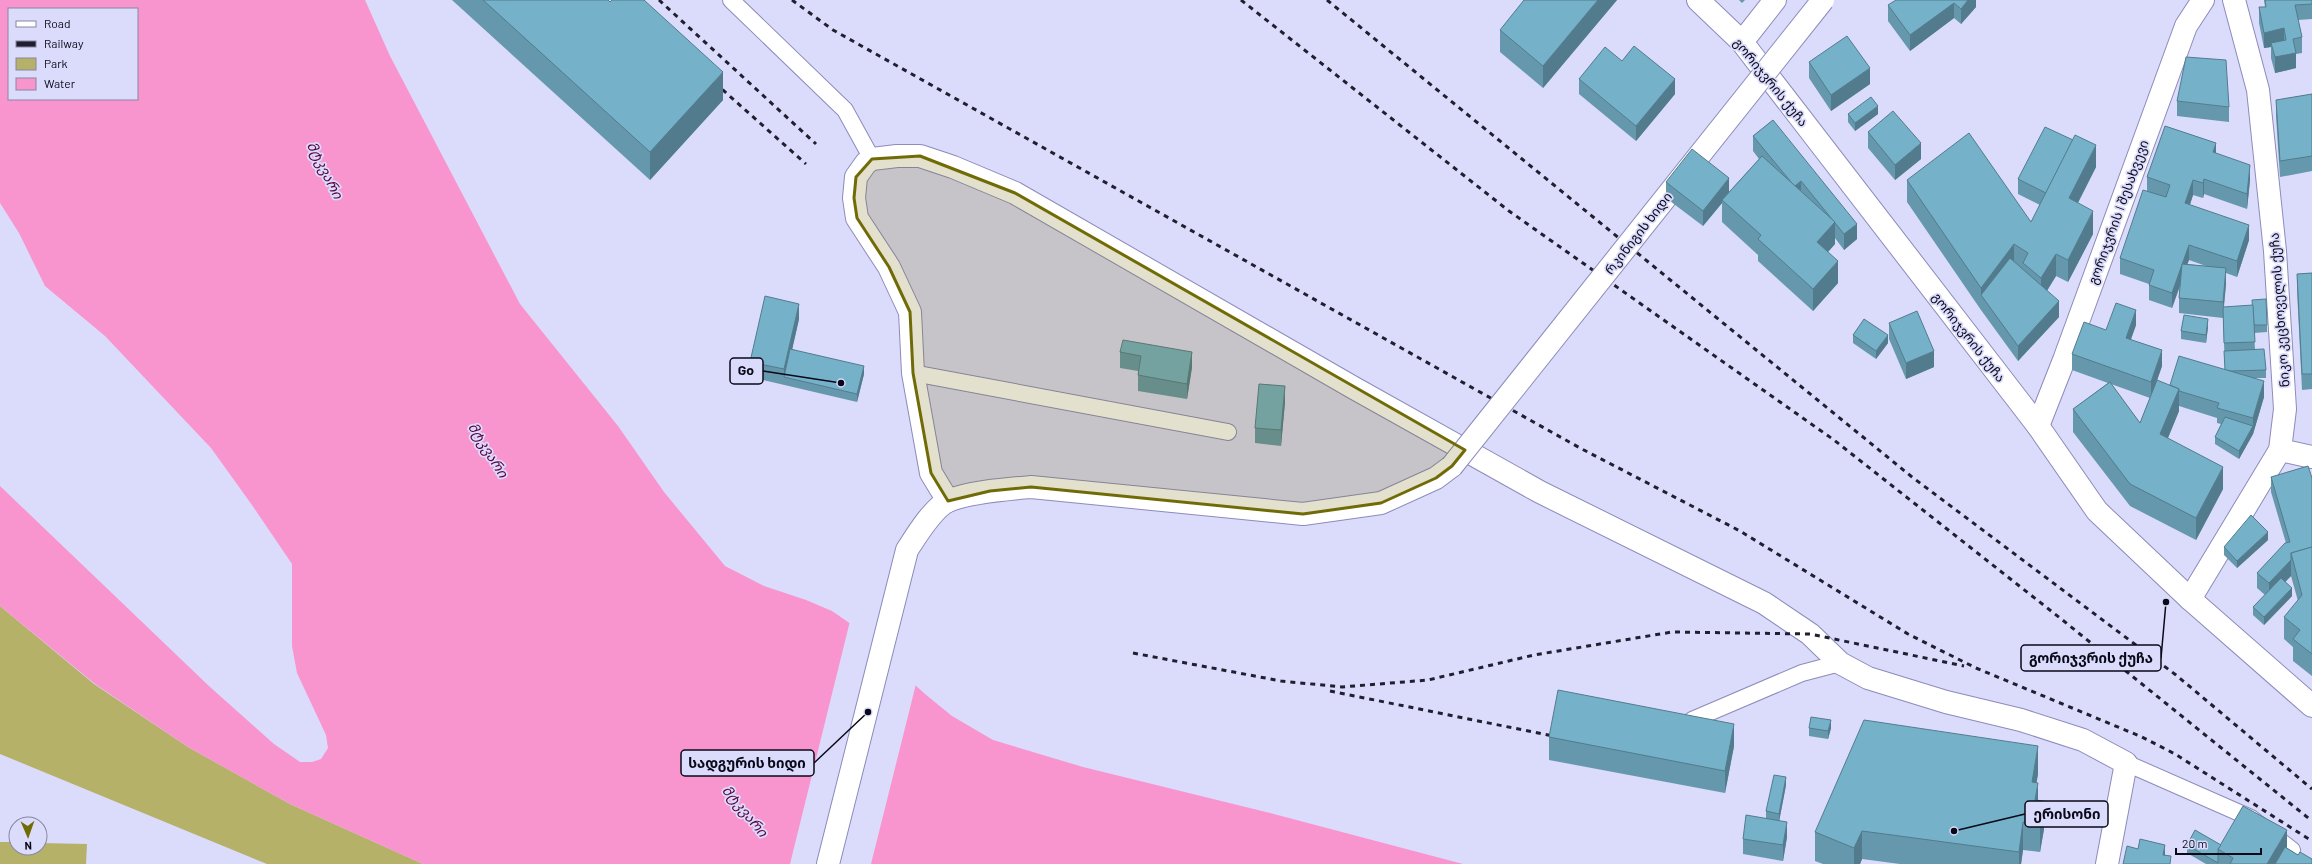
<svg xmlns="http://www.w3.org/2000/svg" width="2312" height="864" viewBox="0 0 2312 864" font-family="Barlow,'Noto Sans Georgian',sans-serif">
<rect width="100%" height="100%" fill="#dbdbfb"/>
<!-- green -->
<g fill="#b5b168">
<polygon points="0,606 94,684 188,747 290,804 423,864 267,864 0,754"/>
<polygon points="0,842 16,842 16,848 40,848 40,843 87,844 86,864 0,864"/>
</g>
<!-- water -->
<path fill="#f895ce" fill-rule="evenodd" d="M0,0h365l25,56 130,248 98,122 46,66 61,74 39,20 42,14 26,11 29,20 8,12 56,51 27,22 41,24 90,27 187,46 193,51h-1040l-133,-60 -102,-57 -93,-63 -95,-78v-120l210,201 64,57 26,18h12l9,-3 7,-11 -2,-13 -29,-62 -5,-27v-82l-40,-59 -41,-57 -106,-112 -60,-50 -26,-53 -19,-30zM9,9h128v90h-128z"/>
<!-- pier -->
<polygon fill="#dbdbfb" points="850,621 863,630 871,642 916,684 871,864 790,864"/>
<g fill="none" stroke-linecap="round" stroke-linejoin="round">
<!-- lane casing -->
<g stroke="#8c8bbb" stroke-width="18">
<g id="lane">
<polyline points="731,0 845,110 872,159"/>
<polyline points="913,373 1228,432"/>
<polyline points="1692,720 1802,673 1840,663"/>
<polyline points="2126,763 2251,818 2292,850 2283,864"/>
</g>
</g>
<!-- street casing -->
<g stroke="#8c8bbb" stroke-width="24">
<g id="street">
<polyline points="1742,42 1775,0"/>
<polyline points="2038,426 2064,360 2186,26 2203,0"/>
<polyline points="2280,450 2312,457"/>
<polyline points="948,501 931,473 913,373 910,312 889,267 857,218 854,198 856,177 866,163 872,159 897,156 920,156 953,167 1015,193 1354,388 1540,492 1764,603 1810,634 1840,663 1868,678 1946,702 2021,720 2083,740 2126,763 2107,864"/>
</g>
</g>
<!-- secondary casing -->
<g stroke="#8c8bbb" stroke-width="24">
<g id="secondary">
<polyline points="1698,0 1742,42 2038,426 2097,511 2190,599 2312,706"/>
<polyline points="2190,599 2280,450 2285,409 2275,251 2258,90 2234,0"/>
<path d="M828,864l79,-314c9,-14 26,-42 41,-49 20,-9 60,-12 83,-14l272,27 78,-11 55,-25 16,-12"/>
</g>
</g>
<!-- lane -->
<use href="#lane" stroke="#fff" stroke-width="16"/>
<!-- street -->
<use href="#street" stroke="#fff" stroke-width="22"/>
<!-- secondary -->
<use href="#secondary" stroke="#fff" stroke-width="22"/>
<!-- rail -->
<g stroke="#201f30" stroke-width="3" stroke-dasharray="5 5" stroke-linecap="butt">
<polyline points="659,0 816,144"/>
<polyline points="792,0 833,30 1580,448 1740,531 1908,634 1976,668 2142,737 2175,754 2312,841"/>
<polyline points="1241,0 1509,211 1834,440 2060,618 2312,821"/>
<polyline points="1327,0 1912,477 2176,675 2312,789"/>
<polyline points="715,83 806,164"/>
<polyline points="1133,653 1281,681 1342,687 1428,680 1534,655 1672,632 1810,634 1964,666"/>
<polyline points="1330,691 1553,736"/>
</g>
<!-- secondary-bridge casing -->
<g stroke="#8c8bbb" stroke-width="24" stroke-linecap="butt">
<polyline id="secondary-bridge" points="1452,466 1823,0"/>
</g>
<!-- secondary-bridge -->
<use href="#secondary-bridge" stroke="#fff" stroke-width="22"/>
</g>
<!-- wall -->
<g fill="#6598ad" fill-rule="evenodd">
<polygon points="452,0 608,0 723,100 650,180"/>
<polygon points="1617,0 1543,88 1500,52 1500,30"/>
<polygon points="1739,0 1745,0 1742,3"/>
<polygon points="1976,0 1976,7 1961,24 1954,18 1910,51 1888,21 1888,5"/>
<polygon points="2264,0 2312,0 2312,19 2298,20 2302,37 2302,53 2296,54 2296,68 2275,73 2271,58 2271,47 2264,48 2259,23 2259,7 2265,7"/>
<polygon points="1622,61 1675,94 1636,141 1579,94 1579,79"/>
<polygon points="1809,62 1870,84 1831,111 1809,78"/>
<polygon points="2312,94 2312,171 2280,177 2276,116 2276,100"/>
<polygon points="2177,101 2229,107 2229,122 2177,116"/>
<polygon points="1848,114 1878,114 1855,131 1848,122"/>
<polygon points="1773,120 1857,239 1844,250 1835,238 1835,244 1828,252 1838,283 1813,311 1758,261 1758,255 1722,222 1722,203 1703,226 1666,198 1666,182 1729,192 1759,159 1753,151 1753,136"/>
<polygon points="1868,132 1921,159 1895,180 1868,148"/>
<path d="M2216,153l34,27 -3,29 -43,-15 -1,4 -10,-3 -3,10 59,35 -12,37 -11,-4v11l-2,23 43,18v7l-13,1 1,16 11,21v8h-12l10,19 -11,37 -14,25 -24,-15v-7l6,-13 -4,-1v-5l-38,-12v5l-11,27 55,51 -27,51 -66,-34 -57,-74v-23l35,-26 -36,-13v-16l34,-24 30,-5 -5,14 31,27 -8,22 16,-3 55,-15 -2,-54v2l-44,-5v-15l1,-12 -8,22 -23,-8v-16l-29,-10v-16l27,-67v-14zM2189,260l17,6 -19,-2zM2111,384l39,14 -10,25z"/>
<polygon points="2096,167 2078,203 2093,234 2068,282 2056,276 2047,291 2059,317 2018,361 1981,310 1907,202 1907,180 2031,222 2040,205 2018,194 2018,179"/>
<polygon points="2312,273 2312,389 2302,390 2297,290 2297,274"/>
<polygon points="799,319 792,349 864,374 857,402 750,377 750,362"/>
<polygon points="1889,323 1934,367 1906,379 1889,339"/>
<polygon points="2208,327 2206,343 2181,339 2181,331"/>
<polygon points="1853,335 1888,343 1876,359 1853,343"/>
<polygon points="1120,352 1192,352 1192,367 1187,399 1138,391 1138,371 1120,368"/>
<polygon points="1285,402 1281,446 1255,443 1255,428"/>
<polygon points="2271,477 2312,478 2312,676 2293,661 2293,647 2284,639 2284,617 2298,601 2291,576 2285,581 2292,596 2264,625 2253,615 2253,607 2265,595 2257,588 2257,573 2286,543 2271,492"/>
<polygon points="2268,540 2237,568 2224,555 2224,547"/>
<polygon points="1809,728 1831,728 1828,739 1809,736"/>
<polygon points="1549,737 1734,746 1725,793 1549,760"/>
<polygon points="2038,774 2036,783 2038,800 2044,829 2040,852 2023,850 2021,864 1900,864 1862,859 1860,864 1823,864 1815,861 1815,832"/>
<polygon points="1786,785 1779,821 1787,837 1783,861 1743,854 1743,839 1766,819 1766,811"/>
<polygon points="2187,845 2221,845 2287,848 2312,864 2206,864 2187,853"/>
</g>
<!-- shaded-wall -->
<g fill="#527c8d">
<polygon points="1598,0 1617,0 1543,88 1543,66"/>
<polygon points="1968,0 1976,0 1976,7 1961,24 1961,9"/>
<polygon points="1954,3 1954,18 1910,51 1910,35"/>
<polygon points="2284,28 2284,44 2271,43 2271,47 2264,48 2264,33"/>
<polygon points="2296,53 2296,68 2275,73 2275,57"/>
<polygon points="1870,68 1870,84 1831,111 1831,95"/>
<polygon points="723,72 723,100 650,180 650,152"/>
<polygon points="1675,79 1675,94 1636,141 1636,126"/>
<polygon points="1878,106 1878,114 1855,131 1855,123"/>
<polygon points="1921,143 1921,159 1895,180 1895,165"/>
<polygon points="2216,143 2216,159 2213,152"/>
<polygon points="2096,145 2096,167 2069,220 2069,198"/>
<polygon points="2250,165 2250,180 2247,209 2247,194"/>
<polygon points="1729,178 1729,194 1722,200 1722,203 1703,226 1703,211"/>
<polygon points="2204,179 2204,194 2203,198 2203,183"/>
<polygon points="2193,180 2193,195 2185,219 2185,203"/>
<polygon points="1801,181 1801,197 1794,186"/>
<polygon points="2093,211 2093,234 2068,282 2068,260"/>
<polygon points="1835,222 1835,244 1817,264 1817,242"/>
<polygon points="1857,224 1857,239 1844,250 1844,234"/>
<polygon points="2249,225 2249,240 2237,277 2237,261"/>
<polygon points="2014,244 2014,266 1981,295 1981,288"/>
<polygon points="2189,245 2189,260 2172,308 2172,293"/>
<polygon points="2056,254 2056,276 2041,300 2041,278"/>
<polygon points="1838,261 1838,283 1813,311 1813,289"/>
<polygon points="2226,268 2226,284 2223,313 2223,307 2223,318 2223,302"/>
<polygon points="2059,301 2059,317 2018,361 2018,346"/>
<polygon points="799,304 799,319 786,377 784,377 784,369"/>
<polygon points="2136,310 2136,325 2126,353 2126,338"/>
<polygon points="2208,319 2208,327 2206,343 2206,335"/>
<polygon points="1888,335 1888,343 1876,359 1876,351"/>
<polygon points="2162,350 2162,366 2151,398 2151,382"/>
<polygon points="1934,351 1934,367 1906,379 1906,363"/>
<polygon points="1192,352 1192,367 1187,399 1187,384"/>
<polygon points="864,366 864,374 857,402 857,394"/>
<polygon points="2264,381 2264,397 2253,434 2253,418"/>
<polygon points="1285,386 1285,402 1281,446 1281,430"/>
<polygon points="2179,389 2179,411 2160,457 2160,434"/>
<polygon points="2253,426 2253,434 2239,459 2239,451"/>
<polygon points="2223,467 2223,489 2196,540 2196,518"/>
<polygon points="2268,532 2268,540 2237,568 2237,561"/>
<polygon points="2291,560 2291,576 2269,599 2269,583"/>
<polygon points="2292,588 2292,596 2264,625 2264,617"/>
<polygon points="1831,720 1831,728 1828,739 1828,731"/>
<polygon points="1734,724 1734,746 1725,793 1725,771"/>
<polygon points="2038,746 2038,774 2032,811 2032,782"/>
<polygon points="1786,777 1786,785 1779,822 1779,814"/>
<polygon points="2038,783 2038,811 2035,800"/>
<polygon points="2044,801 2044,829 2040,852 2040,824"/>
<polygon points="1787,822 1787,837 1783,861 1783,845"/>
<polygon points="2023,822 2023,850 2021,864 2019,864 2019,852"/>
<polygon points="2287,830 2287,853 2280,864 2267,864"/>
<polygon points="1862,831 1862,859 1860,864 1854,864 1854,848"/>
<polygon points="2165,845 2165,861 2163,855"/>
</g>
<!-- building -->
<g fill="#75b1c9" stroke="#527c8d">
<polygon points="483,0 608,0 610,2 612,0 644,0 723,72 650,152"/>
<polygon points="1524,0 1598,0 1543,66 1500,30"/>
<polygon points="1896,0 1968,0 1961,9 1954,3 1910,35 1888,5"/>
<polygon points="2265,0 2312,0 2312,4 2295,5 2302,37 2293,39 2296,53 2275,57 2271,43 2286,40 2284,28 2264,33 2259,7 2266,7"/>
<polygon points="1847,36 1870,68 1831,95 1809,62"/>
<polygon points="1634,46 1675,79 1636,126 1579,79 1605,47 1622,61"/>
<polygon points="2186,57 2226,60 2229,107 2177,101"/>
<polygon points="2312,94 2312,156 2280,161 2276,100"/>
<polygon points="1871,97 1878,106 1855,123 1848,114"/>
<polygon points="1893,111 1921,143 1895,165 1868,132"/>
<polygon points="1773,120 1857,224 1844,234 1801,181 1795,186 1791,182 1753,136"/>
<polygon points="2165,126 2216,143 2213,152 2250,165 2247,194 2204,179 2203,183 2193,180 2185,203 2249,225 2237,261 2189,245 2172,293 2149,285 2154,270 2120,258 2143,190 2166,197 2170,185 2147,177"/>
<polygon points="2045,127 2073,140 2046,193 2018,179"/>
<polygon points="1969,133 2031,222 2075,135 2096,145 2069,198 2093,211 2068,260 2056,254 2041,278 2023,263 2028,253 2014,244 1981,288 1907,180"/>
<polygon points="1692,149 1729,178 1703,211 1666,182"/>
<polygon points="1762,156 1835,222 1817,242 1838,261 1813,289 1758,239 1761,235 1722,200"/>
<polygon points="2010,258 2059,301 2018,346 1981,295"/>
<polygon points="2182,264 2226,268 2223,302 2179,298"/>
<polygon points="2312,273 2312,374 2302,374 2297,274"/>
<polygon points="765,296 799,304 784,369 750,362"/>
<polygon points="2266,299 2267,325 2254,325 2252,300"/>
<polygon points="2116,303 2136,310 2126,338 2162,350 2151,382 2072,354 2084,322 2106,330"/>
<polygon points="2253,305 2255,342 2224,343 2223,307"/>
<polygon points="1917,311 1934,351 1906,363 1889,323"/>
<polygon points="2184,315 2208,319 2206,335 2181,331"/>
<polygon points="1864,319 1888,335 1876,351 1853,335"/>
<polygon points="1123,340 1192,352 1187,384 1138,375 1141,356 1120,352"/>
<polygon points="790,349 864,366 857,394 784,377"/>
<polygon points="2264,349 2266,370 2231,371 2225,370 2224,351"/>
<polygon points="2179,356 2264,381 2253,418 2217,408 2219,403 2179,391 2179,389 2170,385"/>
<polygon points="2157,380 2179,389 2160,434 2223,467 2196,518 2130,484 2073,409 2110,382 2140,423"/>
<polygon points="1259,384 1285,386 1281,430 1255,428"/>
<polygon points="2225,417 2253,426 2239,451 2215,437"/>
<polygon points="2308,466 2312,478 2312,547 2291,553 2291,560 2269,583 2257,573 2285,543 2290,542 2271,477"/>
<polygon points="2251,515 2268,532 2237,561 2224,547"/>
<polygon points="2312,547 2312,654 2293,639 2300,630 2284,617 2302,595 2291,553"/>
<polygon points="2281,578 2292,588 2264,617 2253,607"/>
<polygon points="1558,690 1734,724 1725,771 1549,737"/>
<polygon points="1811,717 1831,720 1828,731 1809,728"/>
<polygon points="1864,720 2038,746 2032,782 2038,783 2035,800 2044,801 2040,824 2023,822 2019,852 1862,831 1854,848 1815,832"/>
<polygon points="1774,775 1786,777 1779,814 1766,811"/>
<polygon points="2243,806 2287,830 2267,864 2230,864 2233,858 2218,849"/>
<polygon points="1746,815 1787,822 1783,845 1743,839"/>
<polygon points="2195,830 2221,845 2218,849 2218,863 2187,845"/>
<polygon points="2140,839 2165,845 2163,855 2171,856 2170,864 2123,864 2127,846 2138,849"/>
<polygon points="2285,847 2298,855 2300,852 2312,859 2312,864 2275,864"/>
</g>
<!-- marked area -->
<path fill="#716b06" fill-opacity="0.2" stroke="#716b06" stroke-width="3" stroke-linejoin="round" d="M920,156l95,37 450,257 -13,16 -16,12 -55,25 -78,11 -272,-27 -41,4 -42,10 -17,-28 -18,-100 -3,-61 -21,-45 -32,-49 -3,-20 2,-21 16,-18z"/>
<g text-anchor="middle" stroke-width="3.5" stroke-linejoin="round" paint-order="stroke">
<!-- street labels -->
<g font-size="13" fill="#0a0919" stroke="#dbdbfb">
<text transform="translate(1771 82) rotate(51)" y="5">გორიჯვრის ქუჩა</text>
<text transform="translate(2118 212) rotate(-70)" y="5">გორიჯვრის I შესახვევი</text>
<text transform="translate(1638 233) rotate(-52)" y="5">რკინიგის ხიდი</text>
<text transform="translate(2279 310) rotate(-94)" y="5">ნიკო კეცხოველის ქუჩა</text>
<text transform="translate(1969 337) rotate(52)" y="5">გორიჯვრის ქუჩა</text>
</g>
<!-- water labels -->
<g font-size="14" font-style="italic" fill="#58003d" stroke="#dbdbfb">
<text transform="translate(325 170) rotate(63)" y="5">მტკვარი</text>
<text transform="translate(488 450) rotate(58)" y="5">მტკვარი</text>
<text transform="translate(745 811) rotate(50)" y="5">მტკვარი</text>
</g>
</g>
<!-- callouts -->
<path fill="none" stroke="#0a0919" stroke-width="1.5" d="M841 383L763 371M2166 602L2161 658M868 712L814 763M1954 831L2025 814"/>
<g fill="#0a0919" stroke="#dbdbfb" stroke-width="1.5">
<circle cx="841" cy="383" r="4"/>
<circle cx="2166" cy="602" r="4"/>
<circle cx="868" cy="712" r="4"/>
<circle cx="1954" cy="831" r="4"/>
</g>
<g fill="#dbdbfb" stroke="#0a0919" stroke-width="1.5">
<rect x="730" y="358" width="33" height="26" rx="4"/>
<rect x="2021" y="645" width="140" height="26" rx="4"/>
<rect x="681" y="750" width="133" height="26" rx="4"/>
<rect x="2025" y="801" width="83" height="26" rx="4"/>
</g>
<g font-size="14" text-anchor="middle" font-weight="bold" fill="#0a0919">
<text x="746" y="375">Go</text>
<text x="2091" y="663">გორიჯვრის ქუჩა</text>
<text x="747" y="768">სადგურის ხიდი</text>
<text x="2067" y="819">ერისონი</text>
</g>
<!-- legend -->
<rect x="8" y="8" width="130" height="92" fill="#dbdbfb" stroke="#8787a1"/>
<rect x="16" y="21" width="20" height="6" fill="#ffffff" stroke="#8787a1"/>
<text x="44" y="28" font-size="12" fill="#0a0919">Road</text>
<rect x="16" y="41" width="20" height="6" fill="#201f30" stroke="#8787a1"/>
<text x="44" y="48" font-size="12" fill="#0a0919">Railway</text>
<rect x="16" y="58" width="20" height="12" fill="#b5b168" stroke="#8787a1"/>
<text x="44" y="68" font-size="12" fill="#0a0919">Park</text>
<rect x="16" y="78" width="20" height="12" fill="#f895ce" stroke="#8787a1"/>
<text x="44" y="88" font-size="12" fill="#0a0919">Water</text>
<!-- north arrow -->
<g transform="translate(28 836) rotate(178)"><circle r="19" fill="#dbdbfb" stroke="#8787a1"/>
<path d="M0-3L7 15L0 10L-7 15Z" fill="#716b06"/>
<text y="-6" font-size="11" font-weight="bold" text-anchor="middle" fill="#0a0919">N</text>
</g>
<!-- scale -->
<path d="M2176 848v6h85v-6" fill="none" stroke="#0a0919" stroke-width="2"/>
<text x="2182" y="848" font-size="12" fill="#0a0919" stroke="#dbdbfb" stroke-width="3" paint-order="stroke">20 m</text>
</svg>
